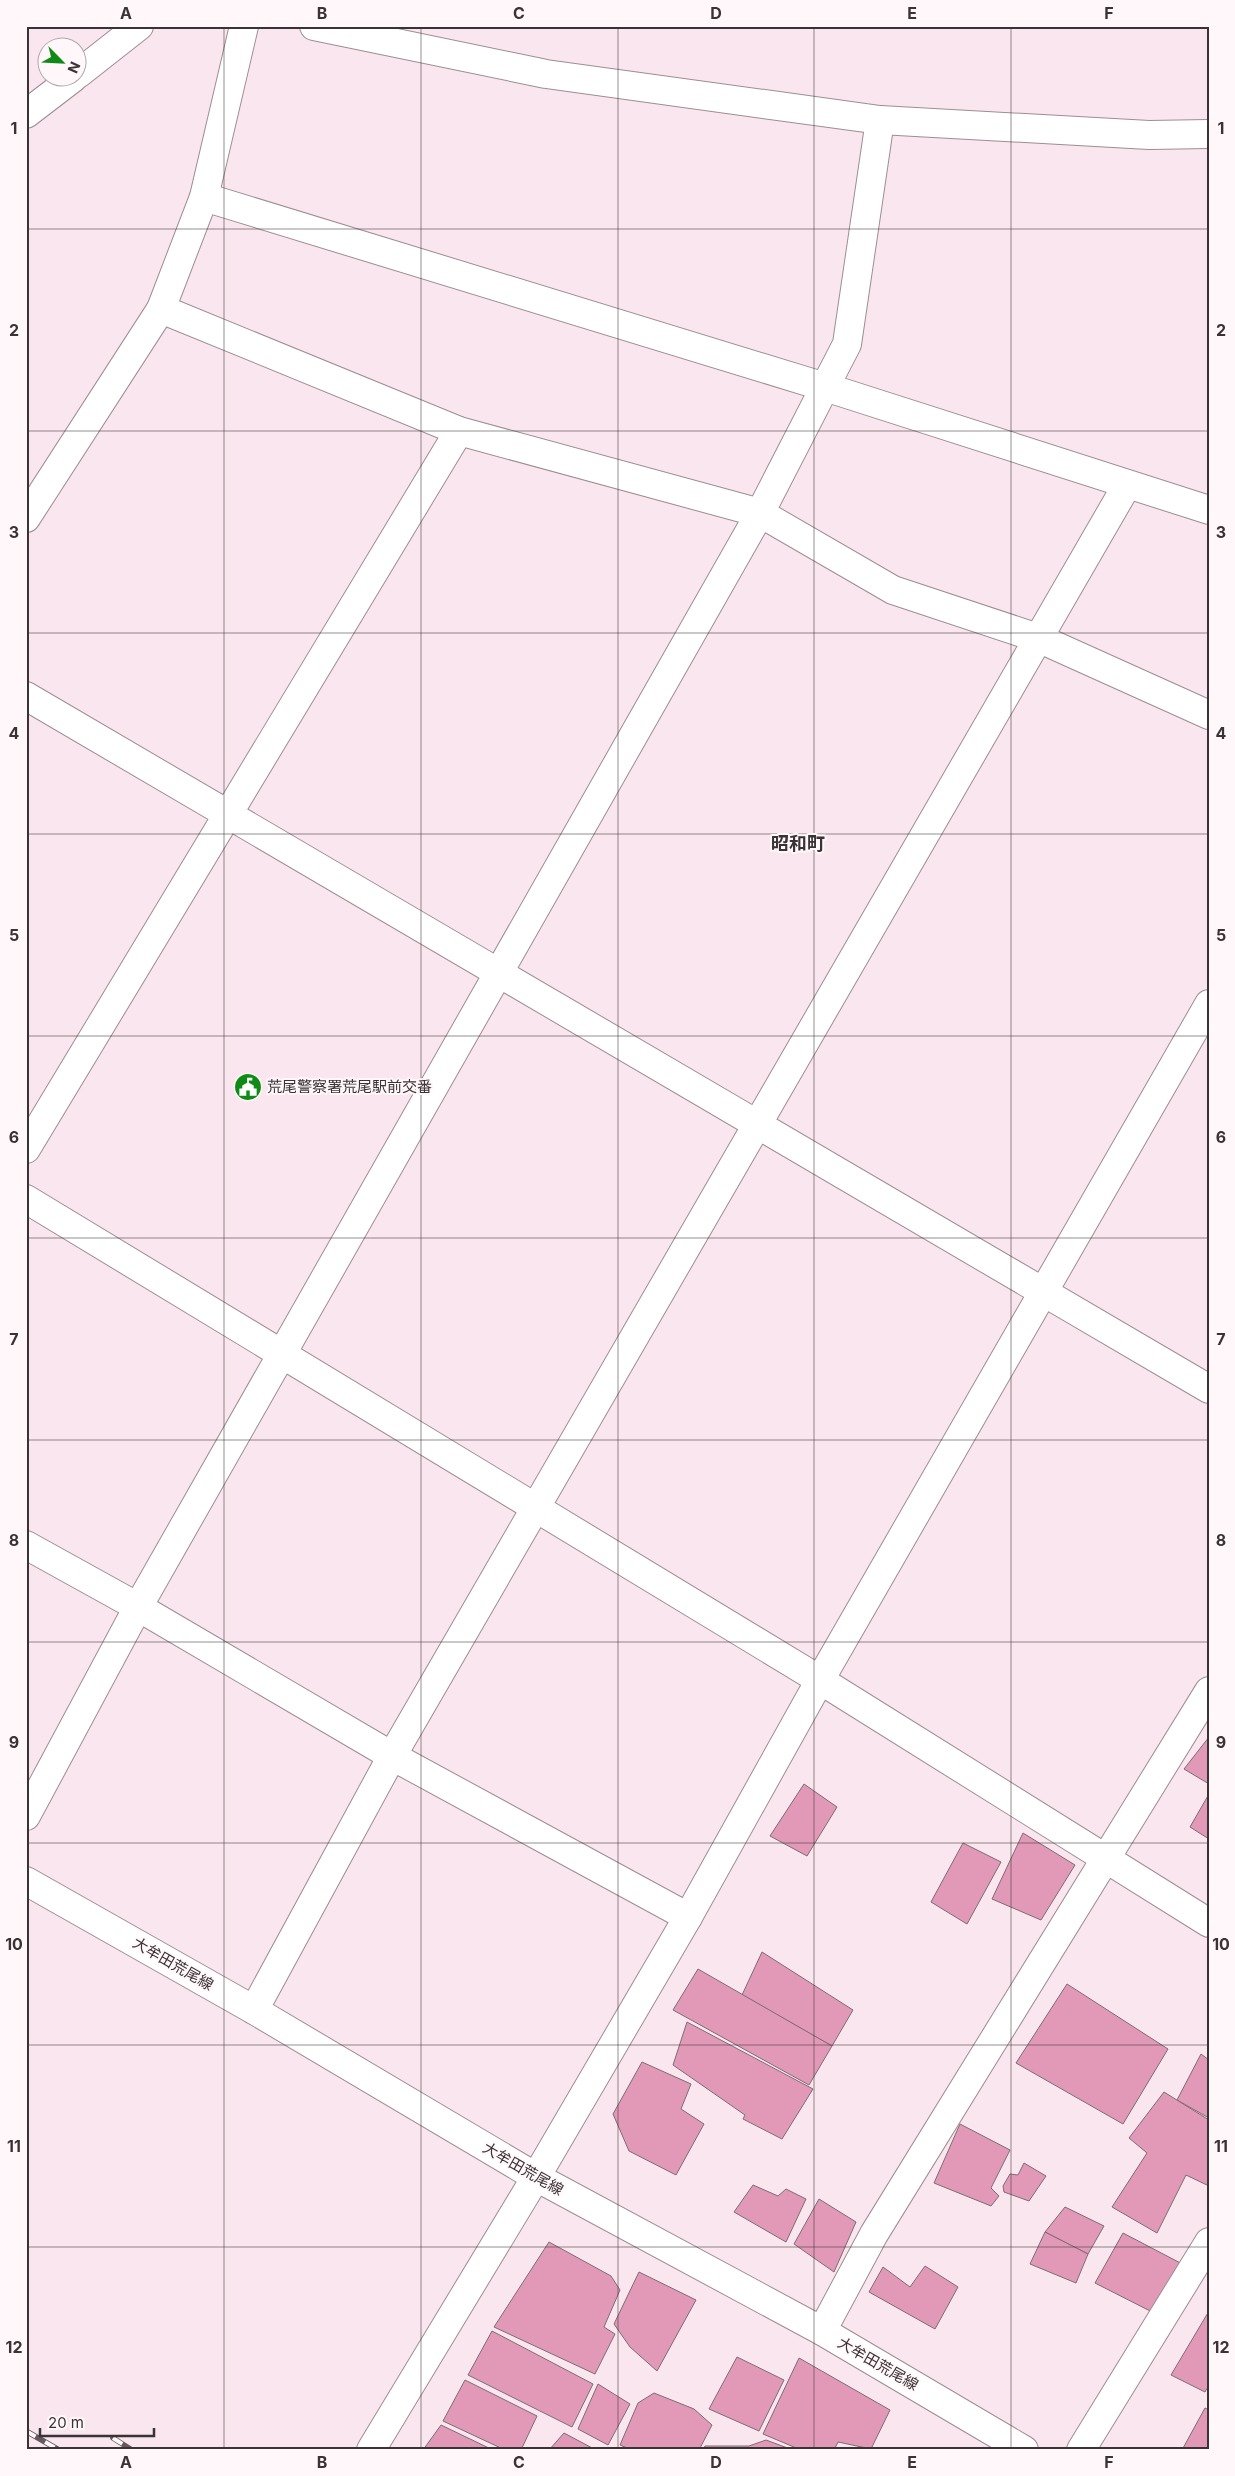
<svg xmlns="http://www.w3.org/2000/svg" width="1235" height="2476" viewBox="0 0 1235 2476" font-family="Inter,'Noto Sans JP',sans-serif">
<rect width="100%" height="100%" fill="#fae6ee"/>
<!-- building -->
<g fill="#e299b7" stroke="#7d6c73">
<polygon points="1209,1737 1209,1784 1184,1769"/>
<polygon points="804,1784 837,1807 807,1856 770,1836"/>
<polygon points="1209,1794 1209,1839 1190,1827"/>
<polygon points="1023,1833 1075,1865 1041,1920 992,1899"/>
<polygon points="963,1843 1001,1862 967,1924 931,1902"/>
<polygon points="762,1952 853,2010 832,2046 742,1995"/>
<polygon points="698,1969 832,2046 809,2085 673,2010"/>
<polygon points="1067,1984 1168,2049 1123,2124 1016,2063"/>
<polygon points="687,2022 813,2089 782,2139 743,2119 745,2115 673,2065"/>
<polygon points="1201,2054 1209,2060 1209,2118 1177,2100"/>
<polygon points="642,2062 691,2084 681,2109 704,2124 676,2175 629,2151 613,2114"/>
<polygon points="1164,2092 1209,2120 1209,2186 1186,2175 1157,2233 1112,2207 1147,2153 1129,2138"/>
<polygon points="960,2124 1010,2150 991,2188 999,2196 991,2206 934,2183"/>
<polygon points="1024,2163 1046,2176 1029,2201 1004,2192 1003,2186 1010,2174 1018,2175"/>
<polygon points="753,2185 778,2196 786,2189 806,2199 786,2242 734,2212"/>
<polygon points="819,2199 856,2222 834,2272 794,2244"/>
<polygon points="1065,2207 1104,2226 1088,2254 1045,2232"/>
<polygon points="1045,2232 1088,2254 1076,2283 1030,2264"/>
<polygon points="1123,2233 1188,2267 1160,2316 1095,2283"/>
<polygon points="549,2242 611,2276 620,2290 604,2327 615,2334 595,2374 494,2327"/>
<polygon points="925,2266 958,2287 935,2329 869,2292 883,2267 910,2287"/>
<polygon points="639,2272 696,2300 657,2371 630,2347 614,2324"/>
<polygon points="1209,2311 1209,2385 1205,2392 1171,2375"/>
<polygon points="492,2331 593,2384 572,2427 468,2375"/>
<polygon points="737,2357 784,2380 759,2431 709,2409"/>
<polygon points="799,2358 890,2410 871,2449 838,2442 834,2450 801,2450 763,2434"/>
<polygon points="465,2380 537,2416 521,2450 505,2450 443,2421"/>
<polygon points="598,2384 630,2404 608,2445 578,2429"/>
<polygon points="654,2393 694,2409 712,2425 699,2450 632,2450 620,2445 638,2403"/>
<polygon points="1205,2408 1209,2410 1209,2450 1182,2450"/>
<polygon points="441,2425 493,2450 423,2450"/>
<polygon points="564,2433 596,2450 549,2450"/>
<polygon points="766,2440 793,2450 703,2450 705,2446 749,2446"/>
</g>
<g fill="none" stroke-linecap="round" stroke-linejoin="round">
<!-- street casing -->
<g stroke="#9e8d93" stroke-width="30">
<g id="street">
<polyline points="314,26 546,74 880,120 1149,135 1209,134"/>
<polyline points="78,74 139,26"/>
<polyline points="26,114 73,78"/>
<polyline points="204,197 825,387 1209,510"/>
<polyline points="161,309 459,431 760,513 893,590 1038,638 1209,715"/>
<polyline points="26,518 161,309 204,197 244,26"/>
<polyline points="26,696 1209,1389"/>
<polyline points="26,1149 459,431"/>
<polyline points="26,1545 138,1607 392,1756 688,1917"/>
<polyline points="820,1680 1209,1923"/>
<polyline points="26,1816 138,1607 760,513 847,344 880,120"/>
<polyline points="254,2010 392,1756 1127,485"/>
<polyline points="822,2331 874,2234 1209,1691"/>
<polyline points="1081,2450 1209,2242"/>
</g>
</g>
<!-- secondary casing -->
<g stroke="#9e8d93" stroke-width="30">
<g id="secondary">
<polyline points="26,1199 820,1680"/>
<polyline points="26,1881 254,2010 536,2177 822,2331 1024,2450"/>
<polyline points="371,2450 536,2177 688,1917 820,1680 1209,1004"/>
</g>
</g>
<!-- street -->
<use href="#street" stroke="#fff" stroke-width="28"/>
<!-- secondary -->
<use href="#secondary" stroke="#fff" stroke-width="28"/>
<!-- rail casing -->
<g stroke="#63595d" stroke-width="5.5">
<g id="rail">
<polyline points="26,2431 59,2450"/>
<polyline points="113,2438 132,2450"/>
</g>
</g>
<!-- rail -->
<use href="#rail" stroke="#fff7fa" stroke-width="4" stroke-dasharray="11" stroke-linecap="butt"/>
</g>
<!-- grid -->
<path fill="none" stroke="#3a3336" stroke-width="1" stroke-opacity="0.55" d="M224,26v2424M421,26v2424M618,26v2424M814,26v2424M1011,26v2424M26,229h1183M26,431h1183M26,633h1183M26,834h1183M26,1036h1183M26,1238h1183M26,1440h1183M26,1642h1183M26,1843h1183M26,2045h1183M26,2247h1183"/>
<!-- icons -->
<defs>
<g id="civic-disc" transform="scale(1.4375)"><circle r="9.5" fill="#0e8b14" stroke="#fff7fa"/><path d="M-.6-6.5H3V-4.5H.6V-3L4-1V1h2V6H-6V1h2V-1L-.6-3ZM-1.2 2.5V6h2.4V2.5Z" fill="#fff"/></g>
</defs>
<g fill-rule="evenodd">
<use href="#civic-disc" x="248" y="1087"/>
</g>
<g text-anchor="middle" stroke-width="4" stroke-linejoin="round" paint-order="stroke">
<!-- poi labels -->
<g font-size="15" fill="#3a3336" stroke="#fff7fa" text-anchor="start">
<text x="267" y="1092">荒尾警察署荒尾駅前交番</text>
</g>
<!-- street labels -->
<g font-size="15" fill="#3a3336" stroke="#fff7fa">
<text transform="translate(173 1964) rotate(30)" y="5">大牟田荒尾線</text>
<text transform="translate(523 2169) rotate(30)" y="5">大牟田荒尾線</text>
<text transform="translate(878 2364) rotate(30)" y="5">大牟田荒尾線</text>
</g>
<!-- quarter labels -->
<g font-size="18" font-weight="bold" fill="#3a3336" stroke="#fff7fa">
<text x="798" y="850">昭和町</text>
</g>
</g>
<!-- border -->
<rect width="1235" height="2476" fill="none" stroke="#fff7fa" stroke-width="55"/>
<!-- north arrow -->
<g transform="translate(62 62) rotate(114)"><circle r="24" fill="#fff7fa" stroke="#b0a9ac"/>
<path d="M0-4L9 19L0 12L-9 19Z" fill="#0e8b14"/>
<text y="-8" font-size="14" font-weight="bold" text-anchor="middle" fill="#3a3336">N</text>
</g>
<!-- scale -->
<path d="M40 2428v8h114v-8" fill="none" stroke="#3a3336" stroke-width="2.5"/>
<text x="48" y="2428" font-size="15" fill="#3a3336" stroke="#fff7fa" stroke-width="4" paint-order="stroke">20 m</text>
<rect x="28" y="28" width="1180" height="2420" fill="none" stroke="#3a3336" stroke-width="2"/>
<g font-size="16" text-anchor="middle" font-weight="bold" fill="#3a3336">
<text x="126" y="19">A</text>
<text x="322" y="19">B</text>
<text x="519" y="19">C</text>
<text x="716" y="19">D</text>
<text x="912" y="19">E</text>
<text x="1109" y="19">F</text>
<text x="14" y="134">1</text>
<text x="1221" y="134">1</text>
<text x="14" y="336">2</text>
<text x="1221" y="336">2</text>
<text x="14" y="538">3</text>
<text x="1221" y="538">3</text>
<text x="14" y="739">4</text>
<text x="1221" y="739">4</text>
<text x="14" y="941">5</text>
<text x="1221" y="941">5</text>
<text x="14" y="1143">6</text>
<text x="1221" y="1143">6</text>
<text x="14" y="1345">7</text>
<text x="1221" y="1345">7</text>
<text x="14" y="1546">8</text>
<text x="1221" y="1546">8</text>
<text x="14" y="1748">9</text>
<text x="1221" y="1748">9</text>
<text x="14" y="1950">10</text>
<text x="1221" y="1950">10</text>
<text x="14" y="2152">11</text>
<text x="1221" y="2152">11</text>
<text x="14" y="2353">12</text>
<text x="1221" y="2353">12</text>
<text x="126" y="2468">A</text>
<text x="322" y="2468">B</text>
<text x="519" y="2468">C</text>
<text x="716" y="2468">D</text>
<text x="912" y="2468">E</text>
<text x="1109" y="2468">F</text>
</g>
</svg>
